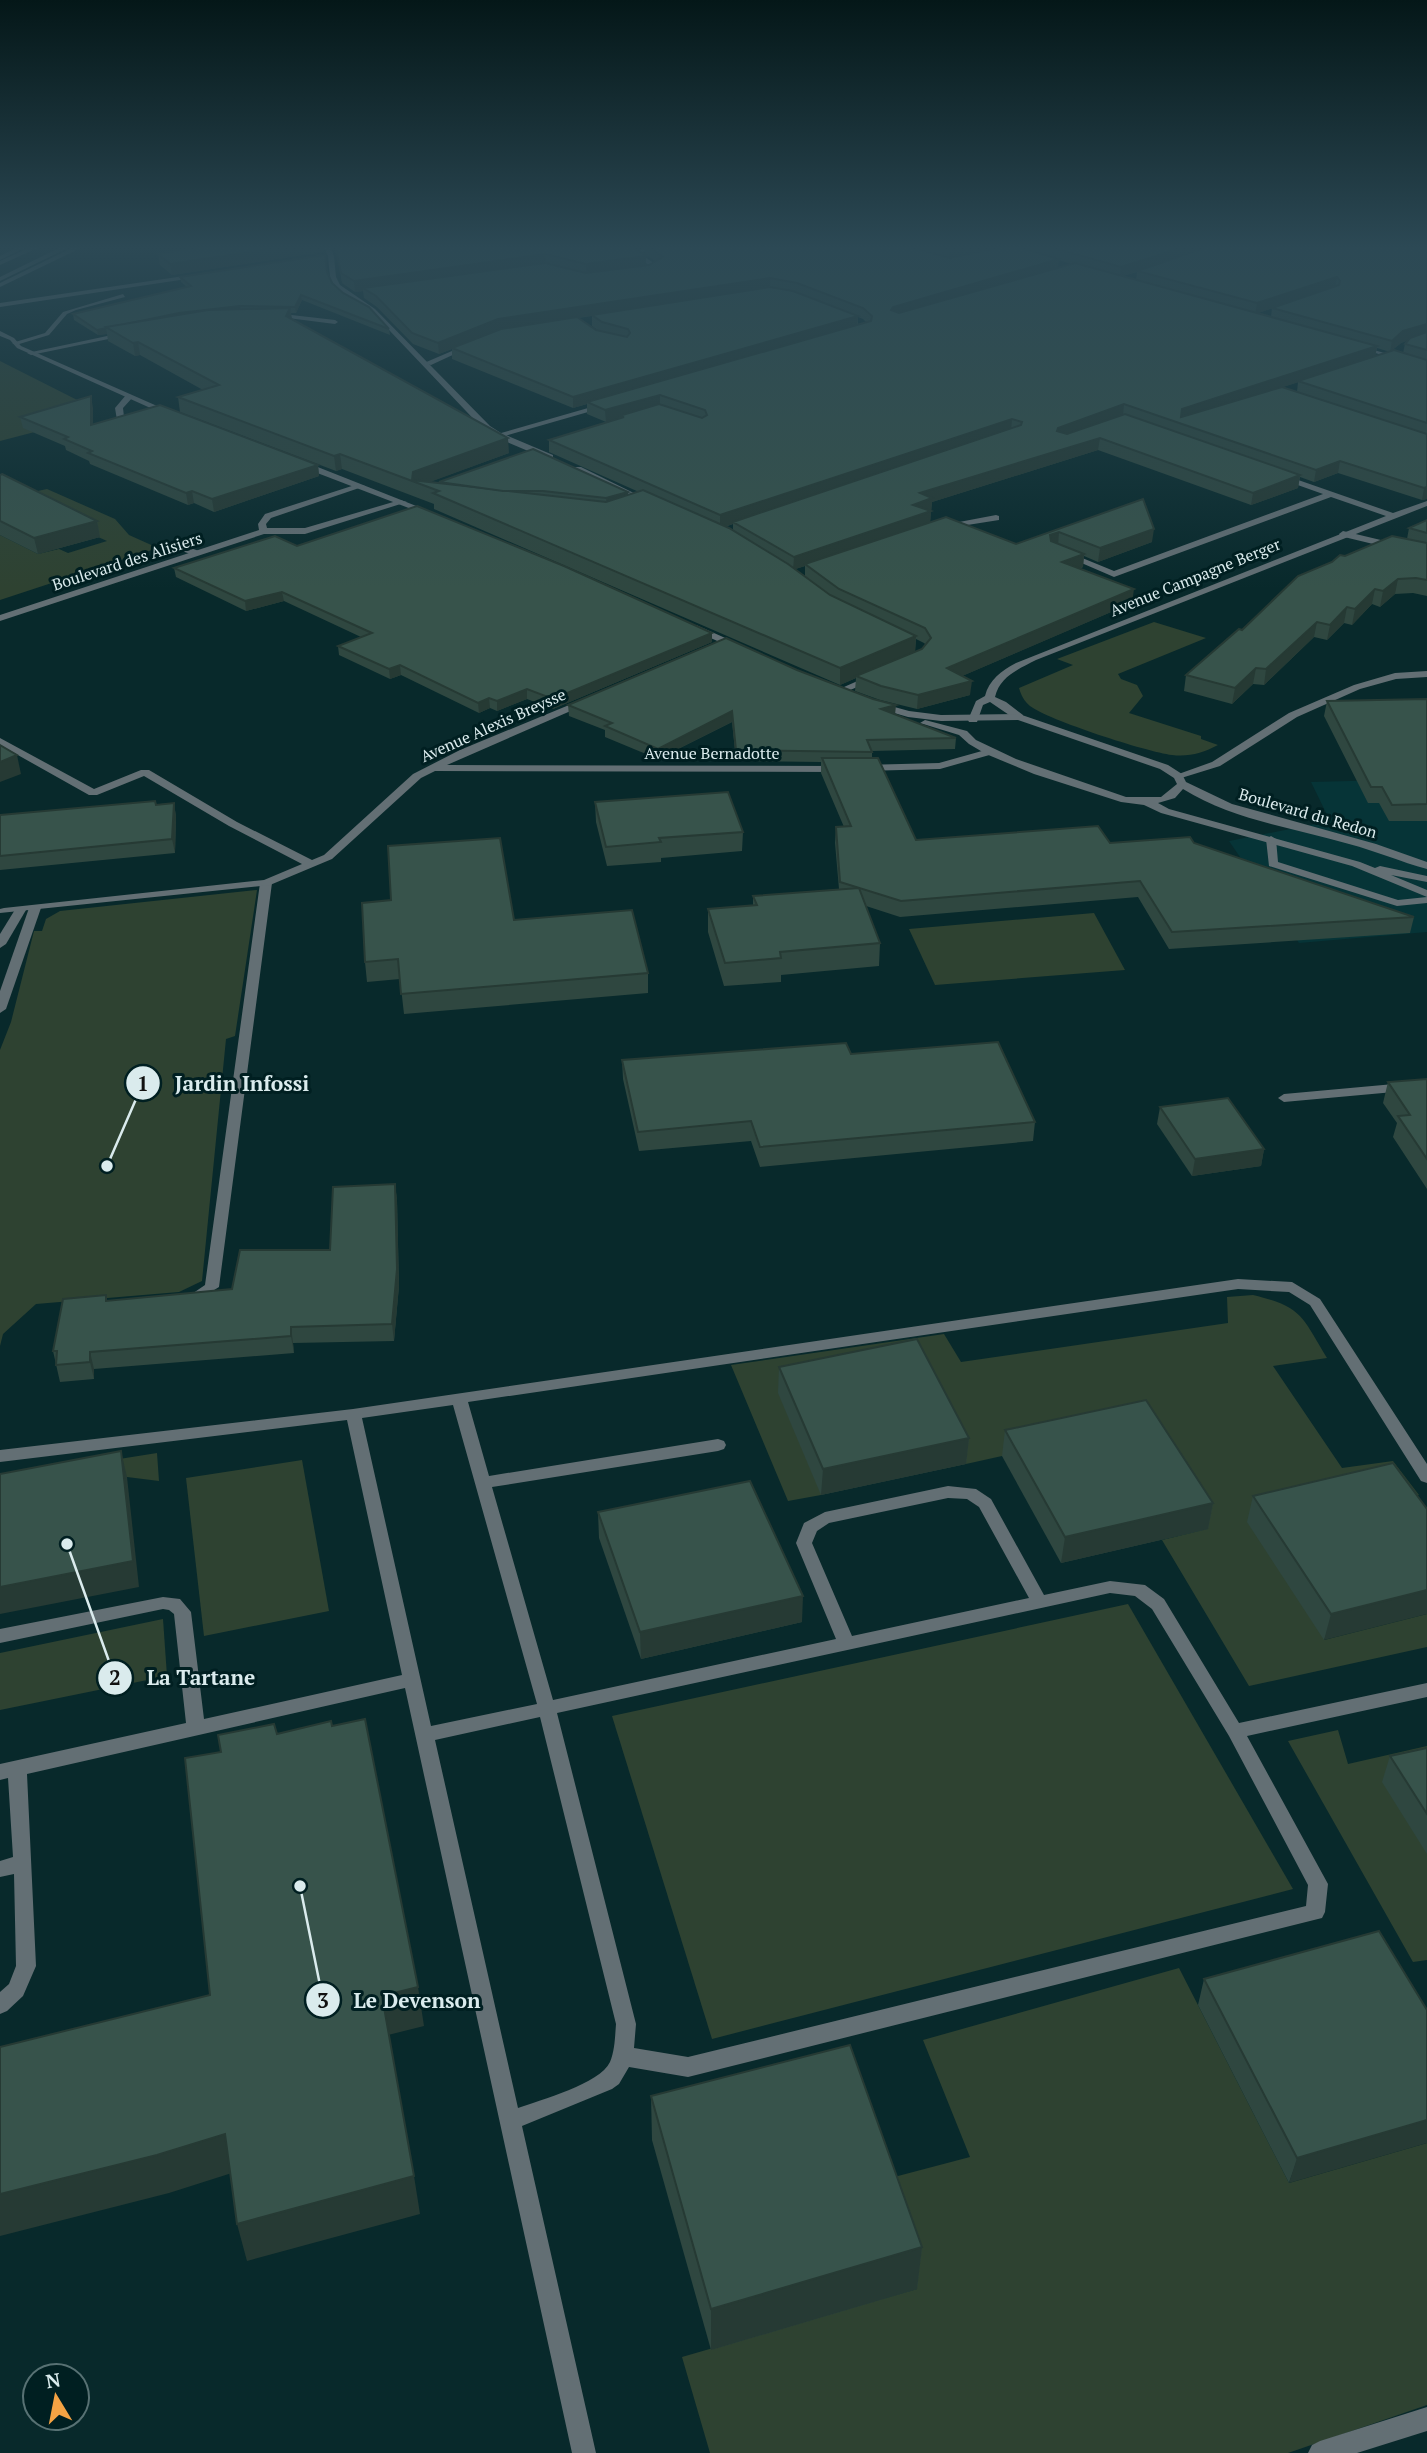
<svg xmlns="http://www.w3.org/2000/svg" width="1427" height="2453" viewBox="0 0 1427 2453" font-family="'PT Serif',serif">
<rect width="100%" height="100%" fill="#08292b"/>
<!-- built -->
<polygon fill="#063437" points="1427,779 1427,932 1299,943 1229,841 1330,821 1311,782"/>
<!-- green -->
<g fill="#2e4231">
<polygon points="0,361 93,408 54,419 54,427 0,441"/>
<polygon points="47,489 115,519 129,535 158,548 0,600 0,535 38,554 59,549 68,553 107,541 9,497"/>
<path d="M1154,622l52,16 -88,36 3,5 16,6 6,11 -14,17 72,23v3l17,6c-15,8 -29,12 -46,10 -25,-3 -124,-35 -142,-49 -6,-5 -9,-11 -11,-18l54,-23 -16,-6z"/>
<polygon points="257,890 235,1036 226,1039 202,1281 179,1292 36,1304 3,1334 0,1346 0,1050 11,1022 34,931 42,931 46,919 60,911"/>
<polygon points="1094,913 1125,970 935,985 909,929"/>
<path d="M1253,1295c50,12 49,22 74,63l-54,8 69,102 51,-7 26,34 -25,5 -70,140 103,-26v33l-178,39 -87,-146 45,-11 -205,-73 -36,8 -52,-99 -93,130 -33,6 -57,-136 213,-31 17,28 267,-39 -1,-26z"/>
<polygon points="157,1453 159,1481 127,1477 0,1478"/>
<polygon points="302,1460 329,1611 204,1636 186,1478"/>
<polygon points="1128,1604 1293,1889 712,2039 612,1716"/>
<polygon points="163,1619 167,1676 0,1710 0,1653"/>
<polygon points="1338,1730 1348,1764 1427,1746 1427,1960 1413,1962 1288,1741"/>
<polygon points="1179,1968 1289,2183 1427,2143 1427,2405 1288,2453 710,2453 682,2357 917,2289 879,2181 970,2157 923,2040"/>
</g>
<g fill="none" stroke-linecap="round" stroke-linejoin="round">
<!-- service -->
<g fill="#636f74" fill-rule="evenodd">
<polygon points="22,245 31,245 0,260 0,256"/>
<polygon points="78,245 87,245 0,287 0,283"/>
<polygon points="658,245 673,245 639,253 661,268 650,273 647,271 653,268 630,252"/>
<polygon points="198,274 200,277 0,307 0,303"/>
<polygon points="123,294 125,297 76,310 67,314 49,335 16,345 12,343 45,333 63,312"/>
<polygon points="274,313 335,320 338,322 335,324 272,316"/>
<polygon points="126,332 128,335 31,355 27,353"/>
<polygon points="466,345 472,346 431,365 424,363"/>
<polygon points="126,395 133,397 123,408 124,417 135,416 139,418 127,422 117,420 115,408"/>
<polygon points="602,404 609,406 501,437 494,435"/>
<polygon points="1343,531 1427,551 1427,557 1340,536 1339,534"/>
<polygon points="185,546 199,551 200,553 196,556 182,551 182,547"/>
<polygon points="1271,836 1276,839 1278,862 1398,900 1427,897 1427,903 1397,906 1269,866 1266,839"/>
<polygon points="266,880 272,883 219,1287 190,1305 183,1300 205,1285 260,883"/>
<polygon points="35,905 41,908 6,1009 0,1013 0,991 29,908"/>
<polygon points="20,907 26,910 6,944 0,948 0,934 16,908"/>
<polygon points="1427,1081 1427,1089 1284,1102 1278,1098 1284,1094"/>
<path d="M1238,1279l54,3 28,17 107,165v19l-6,-2 -111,-176 -21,-13 -51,-3 -770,113 21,74 229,-37 6,2 2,4 -2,4 -6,2 -226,36 61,213 283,-61 -40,-96 8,-20 21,-11 123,-26 28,3 15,10 53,96 66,-14 35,4 19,14 75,124 188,-40v14l-180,39 81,148 -3,28 -3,6 -634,159 -59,-10 -10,17 -7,5 -90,37 74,327h-24l-167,-765 -378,86 9,192 -13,30 -16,15 -7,3v-22l9,-8 7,-18 -2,-92 -14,3v-16l13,-4 -5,-79 -8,2v-16l186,-41 -12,-109 -5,-4 -6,-1 -163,34v-14l163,-32 17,2 11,13 13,107 198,-44 -55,-255 -347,42v-12l353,-41zM453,1405l84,299 -106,22 -69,-308zM948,1498l19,1 12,8 50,91 -177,38 -40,-93 5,-12 12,-8zM1110,1593l25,3 17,13 77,127 79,149 -2,21 -618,151 -54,-9 2,-24 -79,-311zM540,1717l76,307c-1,12 -1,26 -6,38 -10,22 -70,38 -92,46l-83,-368z"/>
<polygon points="1427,2407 1427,2431 1357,2453 1308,2453 1312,2445 1320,2441"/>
</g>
<!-- minor -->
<g fill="#636f74" fill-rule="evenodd">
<polygon points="323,245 329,245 334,256 336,277 340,285 375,309 490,426 501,433 553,455 553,459 547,459 495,437 484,430 371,311 335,287 330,277 328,256"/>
<polygon points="1356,345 1427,365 1427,369 1356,347"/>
<polygon points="575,467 581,467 652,502 645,504 575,471"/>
<path d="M1281,474l112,39 34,-12v5l-391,154c-17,9 -36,16 -41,37l11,5 17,13v4h-8l-25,-17 -7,3 -6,17h-8l-1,-2 8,-19 9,-5c4,-16 16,-25 31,-33l370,-147 -55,-19 -217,80 -51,-22 7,-2 44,18 209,-77 -45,-16 -1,-2z"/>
<polygon points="358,484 365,486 271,518 266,524 267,528 305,528 400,500 407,502 305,534 264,534 0,621 0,615 259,530 258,524 265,514"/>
<polygon points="996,515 999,516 999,520 942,529 938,526"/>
<polygon points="1427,671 1427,677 1396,679 1360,689 1297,717 1220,766 1178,779 1173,776 1212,762 1289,713 1354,685 1395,673"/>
<polygon points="871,675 876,678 874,680 843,693 835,691"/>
<polygon points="586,698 589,699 589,703 447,765 839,766 844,769 839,772 435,771 421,778 332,859 270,885 0,913 0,909 4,908 264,880 302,864 229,826 144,776 97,795 89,795 0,745 0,738 94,789 141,770 149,770 237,822 312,860 324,855 413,774 460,750"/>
<polygon points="989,749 994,752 993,754 940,769 863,771 858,768 863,765 939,763"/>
</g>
<!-- tertiary -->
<g fill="#636f74" fill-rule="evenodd">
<polygon points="35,245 44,245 0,265 0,261"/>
<polygon points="65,245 74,245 0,281 0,277"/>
<polygon points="0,331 14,338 21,346 173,413 166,415 17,348 10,340 0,336"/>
<polygon points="299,462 305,462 434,513 427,515 299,466"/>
<polygon points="696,625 741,645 743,647 735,649 693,630 693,626"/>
<path d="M880,703l29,8 32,4 78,-1 149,51 14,9 4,8 46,22 144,40 51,18v7c-26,-7 -51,-18 -78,-25 -55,-16 -116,-24 -166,-55l-8,9 -17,5 11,6 191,53 15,6 5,-2 47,10v6l-36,-7 36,15v7l-75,-31 -191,-53 -17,-8 -23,-3 -87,-28 -48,-20 -17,-10 -10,-9 -39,-12 5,-3 42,11 9,9 40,19 110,38h35l16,-13 -3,-6 -14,-9 -142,-49 -77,1 -33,-4 -31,-9 -2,-2z"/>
</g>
</g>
<!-- wall -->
<g fill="#2f4740" fill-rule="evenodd">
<polygon points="187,245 323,245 323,252 172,275 160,265 158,254 191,248"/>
<path d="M332,245h1095v254l-5,1 -84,-27 -24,9 -14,-5 -2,11 -47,17 -153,-55 -166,52 -2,20 86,22 127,-45 9,43 -54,20 -14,-6 -1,11 -3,2 52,34 -170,73 8,19 -53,14 -37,-9 -25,-9 1,-13 -16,7 -406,-176v-5l-92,-35 -6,2 -156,-59 -2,-15 25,-7 -63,-35 -5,1 -27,-15 -1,-7 -9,1 -24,-15 -1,-6 114,-27 -6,-5 -1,-5 147,-5 5,11 11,10 46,36 1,6 -88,-35 -6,13h-5l1,6 217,134 -80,29 10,1v-1l189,13 11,-3 -90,-40v-12l70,-21v-1l-13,4 -19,-8v-10l-14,4 -121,-49v-10l-13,5 -26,-10 -36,-37 -13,-9 -1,-7 -8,1 -13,-9 -6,-33h-2zM645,246v8l10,7 -6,4h-3v-9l-11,-7zM1058,260l14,4 -14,4zM1137,272l-1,8 -13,-4zM1272,308l-1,9 -13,-4zM592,316v10l7,5 -3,-1 -18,-12zM858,317l5,2 3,3 -8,2zM1408,340l-3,4 -2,9 -12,-2 10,-8zM1377,348l13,4 -15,5zM1298,382l-1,10 -15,-5zM733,524v7l-8,-4zM805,566v10l-10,-7zM916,639l8,4 2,2 -4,4 -7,3z"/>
<polygon points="93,408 93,425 318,465 319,476 214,512 194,503 188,505 90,464 89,461 66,450 65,446 23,428 20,417"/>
<polygon points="0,475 97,521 100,537 38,554 0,535"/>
<polygon points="1427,520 1427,596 1413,593 1395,594 1380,607 1372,604 1352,625 1344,623 1327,640 1314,637 1264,685 1253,684 1232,704 1184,691 1186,675 1242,630 1345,556 1407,539 1409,528"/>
<polygon points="297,546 712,642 553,709 527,699 497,711 490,708 479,713 401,675 390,679 339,655 338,646 361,637 284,601 246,611 176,577 174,568"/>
<polygon points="1427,699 1427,821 1389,821 1379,803 1368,803 1324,716 1327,701"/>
<polygon points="568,705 895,714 956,738 955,749 872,751 872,758 916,840 1194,843 1414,917 1410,933 1169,949 1138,897 900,917 866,906 880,943 879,966 781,975 781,982 724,986 708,932 708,909 753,905 753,896 839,889 835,843 836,827 844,827 821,773 821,762 736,761 732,722 658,759 605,737 605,730 569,716"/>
<polygon points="595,802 743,832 742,851 661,858 661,862 607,866 596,822"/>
<polygon points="174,803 176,817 175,853 0,870 0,815"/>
<polygon points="514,920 648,973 648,993 404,1014 400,979 367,982 365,962"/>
<polygon points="851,1054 1035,1122 1033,1141 760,1167 751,1141 639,1151 623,1079 622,1060"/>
<polygon points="1427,1079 1427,1189 1393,1137 1397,1123 1383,1103 1388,1082"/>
<polygon points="1160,1107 1264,1149 1261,1166 1192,1176 1157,1124"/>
<polygon points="395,1184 397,1200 399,1286 394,1341 293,1343 294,1353 94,1369 94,1379 60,1382 53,1351 106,1295 107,1301 232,1289 330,1250"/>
<polygon points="779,1367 969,1438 966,1464 821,1495 778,1393"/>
<polygon points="1005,1430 1213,1503 1208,1529 1061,1563 1002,1456"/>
<polygon points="1393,1463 1324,1640 1247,1522 1253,1496"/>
<polygon points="598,1512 802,1622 641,1659 599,1538"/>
<polygon points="1427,1748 1427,1854 1382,1782 1390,1756"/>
<polygon points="1379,1931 1289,2183 1198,2005 1204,1979"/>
<polygon points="651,2096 922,2247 917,2289 711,2350 652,2140"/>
</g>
<!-- shaded-wall -->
<g fill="#263a34">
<polygon points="298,245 323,245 323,252 172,275 170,264"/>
<polygon points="334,245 368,245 334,250"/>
<polygon points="628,245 645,245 645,246 628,251"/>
<polygon points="967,245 1010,245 949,259 950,249"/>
<polygon points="1190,245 1221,245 1120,277 1121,267"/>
<polygon points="545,254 546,264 363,288 363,291 355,292 354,281"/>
<polygon points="646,256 646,267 586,274 586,264"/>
<polygon points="1059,259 1058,269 892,317 891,310 893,307"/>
<polygon points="1337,277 1335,288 1255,314 1257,303"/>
<polygon points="770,278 770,288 499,330 439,354 438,343 498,319"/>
<polygon points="301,295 302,300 296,313 295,307"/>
<polygon points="240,306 241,311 107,328 179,313"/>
<polygon points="290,308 292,321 286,316"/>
<polygon points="858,316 857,327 587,402 587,404 573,408 573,397"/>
<polygon points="1427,324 1427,334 1401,343 1390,352 1392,341 1403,331"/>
<polygon points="106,328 107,334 98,335 97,330"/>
<polygon points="138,342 140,355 135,356 133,343"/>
<polygon points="1377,346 1375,357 1180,421 1182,409"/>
<polygon points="660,395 660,407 619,416 619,418 606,422 605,410"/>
<polygon points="91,396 93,408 93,437 91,425"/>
<polygon points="1124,404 1123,416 1057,440 1057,431 1058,428"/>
<polygon points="1012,419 1011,431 733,522 733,524 720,528 720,515"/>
<polygon points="508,438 509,453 422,485 412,481 413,472"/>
<polygon points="1100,438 1098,450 932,502 930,524 805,564 805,566 793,570 794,557 913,505 920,493"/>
<polygon points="340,454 342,469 336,471 334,456"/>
<polygon points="1340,461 1338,473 1314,482 1316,470"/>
<polygon points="318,465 319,476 214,512 212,499"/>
<polygon points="1300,475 1298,488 1251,505 1253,493"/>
<polygon points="1427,487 1427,499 1422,500 1424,488"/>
<polygon points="192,491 194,503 188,505 186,493"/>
<polygon points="628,492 629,500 607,506 606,498"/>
<polygon points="97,521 100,537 38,554 34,538"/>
<polygon points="1154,529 1152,542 1098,562 1100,548"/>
<polygon points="1059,532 1058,546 1048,548 1050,535"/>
<polygon points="1084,554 1083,567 1061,576 1062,562"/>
<polygon points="1398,579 1395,594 1380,607 1383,591"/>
<polygon points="1134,589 1132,603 946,683 947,668"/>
<polygon points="1375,589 1372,604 1352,625 1355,609"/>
<polygon points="282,592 284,601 246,611 245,601"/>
<polygon points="1347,607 1344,623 1327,640 1330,625"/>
<polygon points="1317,622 1314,637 1264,685 1266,669"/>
<polygon points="712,633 712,642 553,709 553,699"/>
<polygon points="916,636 915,652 856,676 856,678 840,685 840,668"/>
<polygon points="400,665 401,675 390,679 389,669"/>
<polygon points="1256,668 1253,684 1232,704 1235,688"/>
<polygon points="972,681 970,695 917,709 918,695"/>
<polygon points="527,689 527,699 497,711 497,701"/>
<polygon points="489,698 490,708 479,713 478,703"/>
<polygon points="896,705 895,715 881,709"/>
<polygon points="732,711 732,722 658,759 658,749"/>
<polygon points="17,755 21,774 0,782 0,762"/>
<polygon points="174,803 176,817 175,853 172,839"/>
<polygon points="1264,1149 1261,1166 1192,1176 1195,1159"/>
<polygon points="395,1184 397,1200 399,1286 394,1341 392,1324"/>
<polygon points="291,1327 293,1343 294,1353 291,1336"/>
<polygon points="90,1352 94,1369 94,1379 90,1362"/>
<polygon points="969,1438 966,1464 821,1495 823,1469"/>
<polygon points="121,1451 127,1477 139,1587 0,1614 0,1587"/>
<polygon points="1213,1503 1208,1529 1061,1563 1065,1537"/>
<polygon points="1427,1590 1427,1614 1324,1640 1331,1614"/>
<polygon points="803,1596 802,1622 641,1659 640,1632"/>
<polygon points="418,1987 424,2026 388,2035 382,1996"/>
<polygon points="1427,2120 1427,2143 1289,2183 1297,2158"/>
<polygon points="225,2134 235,2172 169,2193 0,2236 0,2194"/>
<polygon points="414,2176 420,2214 247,2261 237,2224"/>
<polygon points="922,2247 917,2289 711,2350 711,2309"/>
</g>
<!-- building -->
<g fill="#37534b" stroke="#263a34" stroke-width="2">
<polygon points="202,245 298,245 170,264 158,254 203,246"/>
<polygon points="353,245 630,245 646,256 586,264 545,254 354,281 341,273 336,248"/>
<polygon points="647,245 912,245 914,248 950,258 1011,245 1059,259 893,307 891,310 899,313 1075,263 1377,346 1182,409 1181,417 1282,387 1427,434 1427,487 1424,488 1340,461 1316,470 1124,404 1058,428 1057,431 1067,434 1125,414 1300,475 1253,493 1100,438 920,493 932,498 913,505 931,511 794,557 733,522 1021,425 1022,422 1012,419 720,515 549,440 624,417 619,416 659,404 702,418 707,415 705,410 660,395 605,410 587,402 871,321 872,316 863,308 797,283 770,278 498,319 438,343 412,333 376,296 363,288 545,263 586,273 649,265 663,257"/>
<polygon points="935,245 967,245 950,249"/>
<polygon points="1043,245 1190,245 1121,267"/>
<polygon points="1213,245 1427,245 1427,324 1403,331 1392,341 1272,308 1339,285 1340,281 1337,277 1257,303 1137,271"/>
<polygon points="325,255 327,272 332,283 343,293 369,307 389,329 301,295 295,307 240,306 179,313 97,330 73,314 191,286 180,277"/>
<polygon points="770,287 793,291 858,316 573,397 452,348 501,329 577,317 596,330 627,337 630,333 628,329 602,322 592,315"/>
<polygon points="290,308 286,316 508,438 413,472 412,480 606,502 643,490 729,528 788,564 830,595 916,636 840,668 433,493 439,491 340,454 334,456 178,397 219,385 138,342 133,343 106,327 208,310"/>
<polygon points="1427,332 1427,350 1405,344 1410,338"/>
<polygon points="1394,350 1427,360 1427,423 1298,381"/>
<polygon points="91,396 91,425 160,405 318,465 212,499 192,491 186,493 88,453 92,451 64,439 68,437 20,417"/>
<polygon points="533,449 628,492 606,498 543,491 503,491 439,482"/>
<polygon points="2,474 97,521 34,538 0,521 0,475"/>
<polygon points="1143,499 1154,529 1100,548 1059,532 1050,535 1051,541 1084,554 1062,562 1134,589 947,668 972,681 918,695 881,686 856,676 922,649 931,638 925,628 839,589 805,564 946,517 1016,544"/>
<polygon points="417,506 564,566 712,633 553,699 527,689 497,701 489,698 478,703 400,665 389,669 338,646 372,633 282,592 245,601 174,568 275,536 297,546"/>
<polygon points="1427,520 1427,533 1409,528"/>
<polygon points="1392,536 1427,543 1427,580 1416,578 1398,579 1383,591 1375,589 1355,609 1347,607 1330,625 1317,622 1266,669 1256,668 1235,688 1186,675 1239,629 1242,630 1298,576 1332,562 1340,555 1345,556"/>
<polygon points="726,638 797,670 873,699 896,705 881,709 956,738 867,740 872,752 736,750 732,711 658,749 605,726 612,723 568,705"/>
<polygon points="1427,699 1427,804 1392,805 1382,787 1371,787 1327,701"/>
<polygon points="0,745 17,755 0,762"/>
<polygon points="822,758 878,758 916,840 1098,826 1110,843 1190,837 1194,843 1414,917 1172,932 1140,881 901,901 840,882 836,827 851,826"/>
<polygon points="728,792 743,832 659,838 661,842 606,847 595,802"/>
<polygon points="155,801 156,805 174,803 172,839 0,856 0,815"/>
<polygon points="500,838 514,920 632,910 648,973 401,994 398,959 365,962 362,903 391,900 388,846"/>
<polygon points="859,888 880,943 780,952 781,958 725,963 708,909 757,905 753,896"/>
<polygon points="998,1042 1035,1122 760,1147 751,1121 638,1132 622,1060 846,1043 851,1054"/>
<polygon points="1427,1079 1427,1159 1398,1116 1410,1115 1388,1082"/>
<polygon points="1228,1098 1264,1149 1195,1159 1160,1107"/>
<polygon points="395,1184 397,1269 392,1324 291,1327 291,1336 90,1352 90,1362 56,1365 57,1351 53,1351 63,1299 106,1295 106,1301 232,1289 240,1250 330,1250 333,1187"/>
<polygon points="917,1339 969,1438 823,1469 779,1367"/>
<polygon points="1146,1400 1213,1503 1065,1537 1005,1430"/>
<polygon points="121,1451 133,1561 0,1587 0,1474"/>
<polygon points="1393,1463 1427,1509 1427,1590 1331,1614 1253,1496"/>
<polygon points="750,1481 803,1596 640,1632 598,1512"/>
<polygon points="365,1719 418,1987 382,1996 414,2176 237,2224 225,2134 157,2155 0,2194 0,2047 210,1995 185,1758 221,1752 218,1735 274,1724 277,1734 331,1721 332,1726"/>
<polygon points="1427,1748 1427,1814 1390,1756"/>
<polygon points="1379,1931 1427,2010 1427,2120 1297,2158 1204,1979"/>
<polygon points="850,2045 922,2247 711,2309 651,2096"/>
</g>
<!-- sky -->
<linearGradient id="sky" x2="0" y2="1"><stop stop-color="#041718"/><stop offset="0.42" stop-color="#2c4955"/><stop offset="1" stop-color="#2c4955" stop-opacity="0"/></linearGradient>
<rect width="1427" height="589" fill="url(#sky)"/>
<g text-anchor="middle" stroke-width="6" stroke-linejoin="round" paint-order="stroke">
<!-- far-street labels -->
<g font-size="16" fill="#daebed" stroke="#001f21">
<text transform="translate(127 561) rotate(-18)" y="6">Boulevard des Alisiers</text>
<text transform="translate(1195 577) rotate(-22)" y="6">Avenue Campagne Berger</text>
<text transform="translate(493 725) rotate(-24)" y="6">Avenue Alexis Breysse</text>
<text x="712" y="759">Avenue Bernadotte</text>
<text transform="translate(1308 813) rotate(16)" y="6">Boulevard du Redon</text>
</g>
</g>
<!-- callouts -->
<path fill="none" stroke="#daebed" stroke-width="2.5" d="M107 1166L143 1083M67 1544L115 1678M300 1886L323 2000"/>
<g fill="#daebed" stroke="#001f21" stroke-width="2.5">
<circle cx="107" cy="1166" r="7"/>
<circle cx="67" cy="1544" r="7"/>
<circle cx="300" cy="1886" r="7"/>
<circle cx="143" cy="1083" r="18"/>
<circle cx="115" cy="1678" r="18"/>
<circle cx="323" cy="2000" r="18"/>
</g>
<g font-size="21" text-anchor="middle" font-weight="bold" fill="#111">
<text x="143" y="1091">1</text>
<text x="115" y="1685">2</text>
<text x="323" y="2008">3</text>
</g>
<g font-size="21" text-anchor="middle" font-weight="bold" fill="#daebed" stroke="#001f21" stroke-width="6" stroke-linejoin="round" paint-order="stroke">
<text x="242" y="1091">Jardin Infossi</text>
<text x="201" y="1685">La Tartane</text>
<text x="417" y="2008">Le Devenson</text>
</g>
<!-- north arrow -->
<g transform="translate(56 2397) rotate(350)"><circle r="33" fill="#001f21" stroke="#577173" stroke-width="2"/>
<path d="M0-5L12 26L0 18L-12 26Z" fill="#f4a344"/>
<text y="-10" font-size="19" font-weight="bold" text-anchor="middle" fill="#daebed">N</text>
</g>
</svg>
